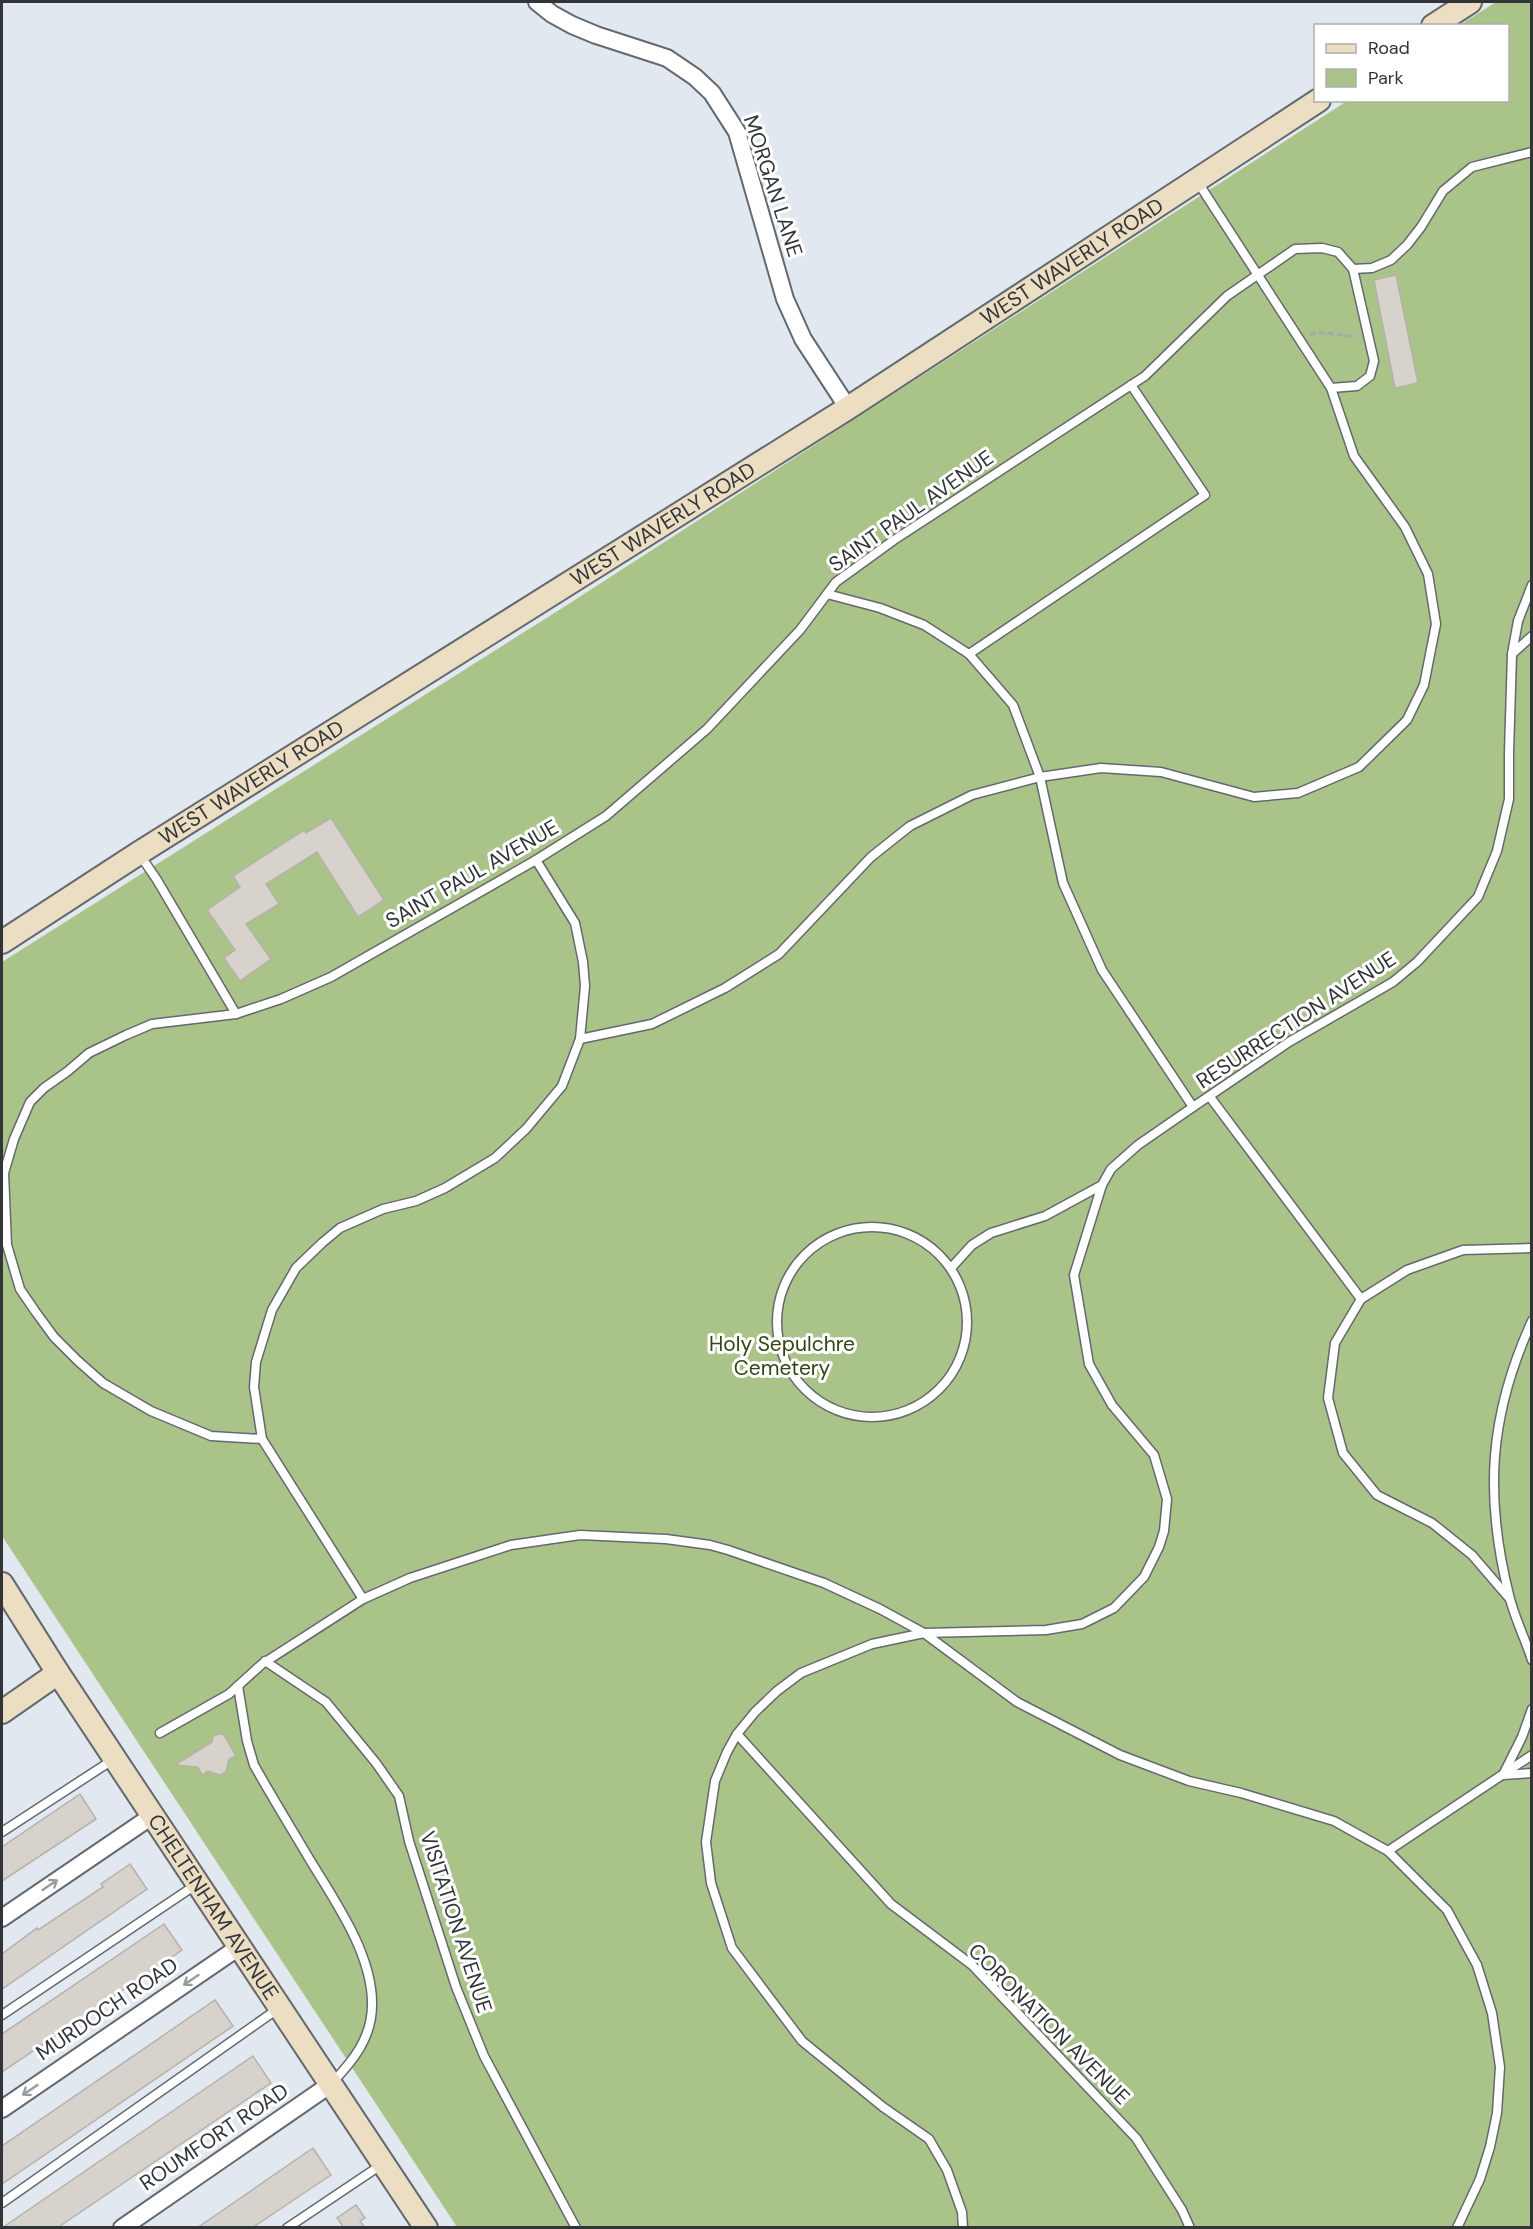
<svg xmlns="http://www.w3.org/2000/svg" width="1533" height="2229" viewBox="0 0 1533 2229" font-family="'DM Sans',sans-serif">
<rect width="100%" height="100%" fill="#e2e8ef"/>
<!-- green -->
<polygon fill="#a9c388" points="1496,2 1531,2 1531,2227 457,2227 2,1536 2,962 567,605 1347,101 1508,100 1508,26 1460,25"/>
<!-- building -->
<g fill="#d7d2cb" stroke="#b6b2ab" stroke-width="1.5">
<polygon points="1396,275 1418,383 1395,388 1374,280"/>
<polygon points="331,818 384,900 358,917 317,852 266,884 279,904 246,924 271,959 240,981 224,958 235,950 207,910 240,887 233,876 304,830 306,833"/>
<polygon points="219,1734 224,1735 236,1756 229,1759 226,1772 220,1775 208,1771 202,1775 198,1767 175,1765 212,1742 213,1736"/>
<polygon points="80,1794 96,1819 2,1881 2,1847"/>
<polygon points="130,1864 147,1889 2,1989 2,1954 37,1928 38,1930 103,1887 101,1884"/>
<polygon points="164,1924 182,1950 2,2072 2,2034"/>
<polygon points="215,2000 233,2026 2,2184 2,2146"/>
<polygon points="253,2056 271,2083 57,2228 2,2228"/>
<polygon points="313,2148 331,2175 316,2185 252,2228 197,2228"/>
<polygon points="356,2205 365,2218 360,2221 365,2228 344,2228 337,2218"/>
</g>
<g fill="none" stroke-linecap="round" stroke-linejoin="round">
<!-- lane casing -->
<g stroke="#64696f" stroke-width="11">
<g id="lane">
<polyline points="1331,388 1357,386 1370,376 1374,361 1353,269"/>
<polyline points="827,594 880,608 924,625 969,654 1013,705 1040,777 1063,883 1102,970 1193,1107"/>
<polyline points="969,654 1205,495 1131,385"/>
<polyline points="1512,654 1532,636"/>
<polyline points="140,855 157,880 236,1014"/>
<polyline points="580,1039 652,1024 725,988 779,954 871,857 910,826 972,795 1040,777 1101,768 1161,772 1254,797 1298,793 1359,767 1407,720 1424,685 1436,624 1428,574 1405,527 1354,456 1331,388 1197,181"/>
<polyline points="1210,1097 1361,1299"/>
<circle cx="872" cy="1322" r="95"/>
<polyline points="951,1268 972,1245 991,1233 1045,1216 1102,1185"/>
<path d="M1532,1321c-43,94 -48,174 -23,274 5,22 16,43 23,65"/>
<polyline points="262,1439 211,1436 151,1411 103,1383 78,1361 54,1337 35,1311 20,1289 7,1245 4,1173 14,1139 30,1102 44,1088 68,1071 89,1053 126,1035 152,1024 236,1014 281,999 331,977 536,860 606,816 707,729 800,630 836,582 894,540 1145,376 1227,296 1295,249 1322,248 1338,252 1353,269 1372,268 1391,260 1407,245 1421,227 1443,191 1472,167 1532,152"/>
<polyline points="1509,1598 1472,1555 1432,1523 1377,1495 1343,1453 1328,1398 1335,1343 1361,1299 1407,1270 1463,1250 1532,1248"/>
<polyline points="363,1599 262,1439 254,1387 256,1362 272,1310 296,1268 322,1243 340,1228 383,1209 416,1201 445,1188 495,1158 526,1129 562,1086 580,1039 585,986 583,962 575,923 536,860"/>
<polyline points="265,1661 326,1702 376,1763 399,1796 409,1841 456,1987 484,2056 576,2228"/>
<path d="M238,1686l9,55 7,24c18,32 37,63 56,95 25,41 63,95 62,145 0,33 -19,56 -41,79"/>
<polyline points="1532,1709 1522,1737 1503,1775 1532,1773"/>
<polyline points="160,1733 229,1694 262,1664 363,1599 410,1578 511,1545 580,1535 666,1539 710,1545 728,1550 824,1583 880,1609 924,1633 1017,1702 1120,1755 1189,1781 1241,1793 1334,1821 1388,1851 1447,1910 1477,1965 1492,2013 1500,2067 1497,2113 1490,2147 1480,2179 1457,2228"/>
<polyline points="737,1734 891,1904 972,1965 1136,2138 1182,2210 1190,2228"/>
<polyline points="2,1832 114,1759"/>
<polyline points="1388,1851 1532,1755"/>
<polyline points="2,2015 197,1884"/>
<polyline points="2,2203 279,2008"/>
<polyline points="287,2228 381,2165"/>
<polyline points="963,2228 962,2212 947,2170 929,2139 883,2107 802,2041 732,1948 711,1883 706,1842 715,1781 727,1752 737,1734 755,1712 777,1691 801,1673 872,1644 924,1633 1046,1630 1082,1624 1114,1608 1144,1577 1159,1547 1164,1531 1167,1499 1154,1455 1112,1405 1089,1364 1074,1275 1102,1185 1111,1169 1138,1145 1193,1107 1289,1042 1393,982 1417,962 1478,897 1497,851 1509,799 1509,752 1512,654 1518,621 1532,585"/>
</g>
</g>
<!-- street casing -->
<g stroke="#64696f" stroke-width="20">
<g id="street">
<polyline points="537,2 552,14 572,25 596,35 667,58 695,77 712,93 737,132 785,299 803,339 848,408"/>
<polyline points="2,1918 152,1816"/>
<polyline points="2,2109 239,1947"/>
<polyline points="122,2228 331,2084"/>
</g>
</g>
<!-- secondary casing -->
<g stroke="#64696f" stroke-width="26">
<g id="secondary">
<polyline points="1433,26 1470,2"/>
<path id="s1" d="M2,942l137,-89 709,-445 471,-308"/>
<path id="s2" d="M2,1584l56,89 368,555"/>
<polyline points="2,1712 58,1673"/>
</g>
</g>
<!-- path -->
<path stroke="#a4a9ae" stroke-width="3" stroke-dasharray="6 3" stroke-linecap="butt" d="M1310,334c16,-4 29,3 46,2"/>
<!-- lane -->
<use href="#lane" stroke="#fff" stroke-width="8"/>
<!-- street -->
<use href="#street" stroke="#fff" stroke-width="16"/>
<!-- secondary -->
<use href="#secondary" stroke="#ebdec2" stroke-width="22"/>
</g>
<!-- one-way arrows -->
<defs><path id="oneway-shaft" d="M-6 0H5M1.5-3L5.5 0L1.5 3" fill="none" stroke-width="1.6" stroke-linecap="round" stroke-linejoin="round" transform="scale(1.5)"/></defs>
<g stroke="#989a9b">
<use href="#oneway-shaft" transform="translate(50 1885) rotate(-34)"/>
<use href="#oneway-shaft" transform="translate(191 1980) rotate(146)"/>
<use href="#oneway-shaft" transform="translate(30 2090) rotate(146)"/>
</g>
<g text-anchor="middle" stroke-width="6" stroke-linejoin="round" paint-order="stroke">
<!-- street labels -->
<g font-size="21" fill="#323437" stroke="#fff">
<text transform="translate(773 186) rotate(72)" y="7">MORGAN LANE</text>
<text dy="7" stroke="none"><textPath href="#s1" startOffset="1268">WEST WAVERLY ROAD</textPath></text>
<text transform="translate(911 511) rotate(-35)" y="7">SAINT PAUL AVENUE</text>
<text dy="7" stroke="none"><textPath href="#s1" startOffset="782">WEST WAVERLY ROAD</textPath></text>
<text dy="7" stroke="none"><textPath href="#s1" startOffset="296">WEST WAVERLY ROAD</textPath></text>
<text transform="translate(472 874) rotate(-30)" y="7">SAINT PAUL AVENUE</text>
<text transform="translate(1296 1020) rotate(-33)" y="7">RESURRECTION AVENUE</text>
<text dy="7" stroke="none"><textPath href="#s2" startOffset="386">CHELTENHAM AVENUE</textPath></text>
<text transform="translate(456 1922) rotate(72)" y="7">VISITATION AVENUE</text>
<text transform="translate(107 2009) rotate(-34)" y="7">MURDOCH ROAD</text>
<text transform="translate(1049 2024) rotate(45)" y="7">CORONATION AVENUE</text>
<text transform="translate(214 2137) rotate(-34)" y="7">ROUMFORT ROAD</text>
</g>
<!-- park labels -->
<g font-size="21" fill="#324514" stroke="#fff">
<text x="782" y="1351">Holy Sepulchre<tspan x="782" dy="24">Cemetery</tspan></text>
</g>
</g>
<!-- border -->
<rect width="1533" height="2229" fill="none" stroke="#323437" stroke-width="6"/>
<!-- legend -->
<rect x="1314" y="24" width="195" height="78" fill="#ffffff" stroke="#adaeaf" stroke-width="1.5"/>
<rect x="1326" y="44" width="30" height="9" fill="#ebdec2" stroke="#adaeaf" stroke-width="1.5"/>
<text x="1368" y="54" font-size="18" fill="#323437">Road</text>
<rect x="1326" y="69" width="30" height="18" fill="#a9c388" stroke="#adaeaf" stroke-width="1.5"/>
<text x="1368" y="84" font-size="18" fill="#323437">Park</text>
</svg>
